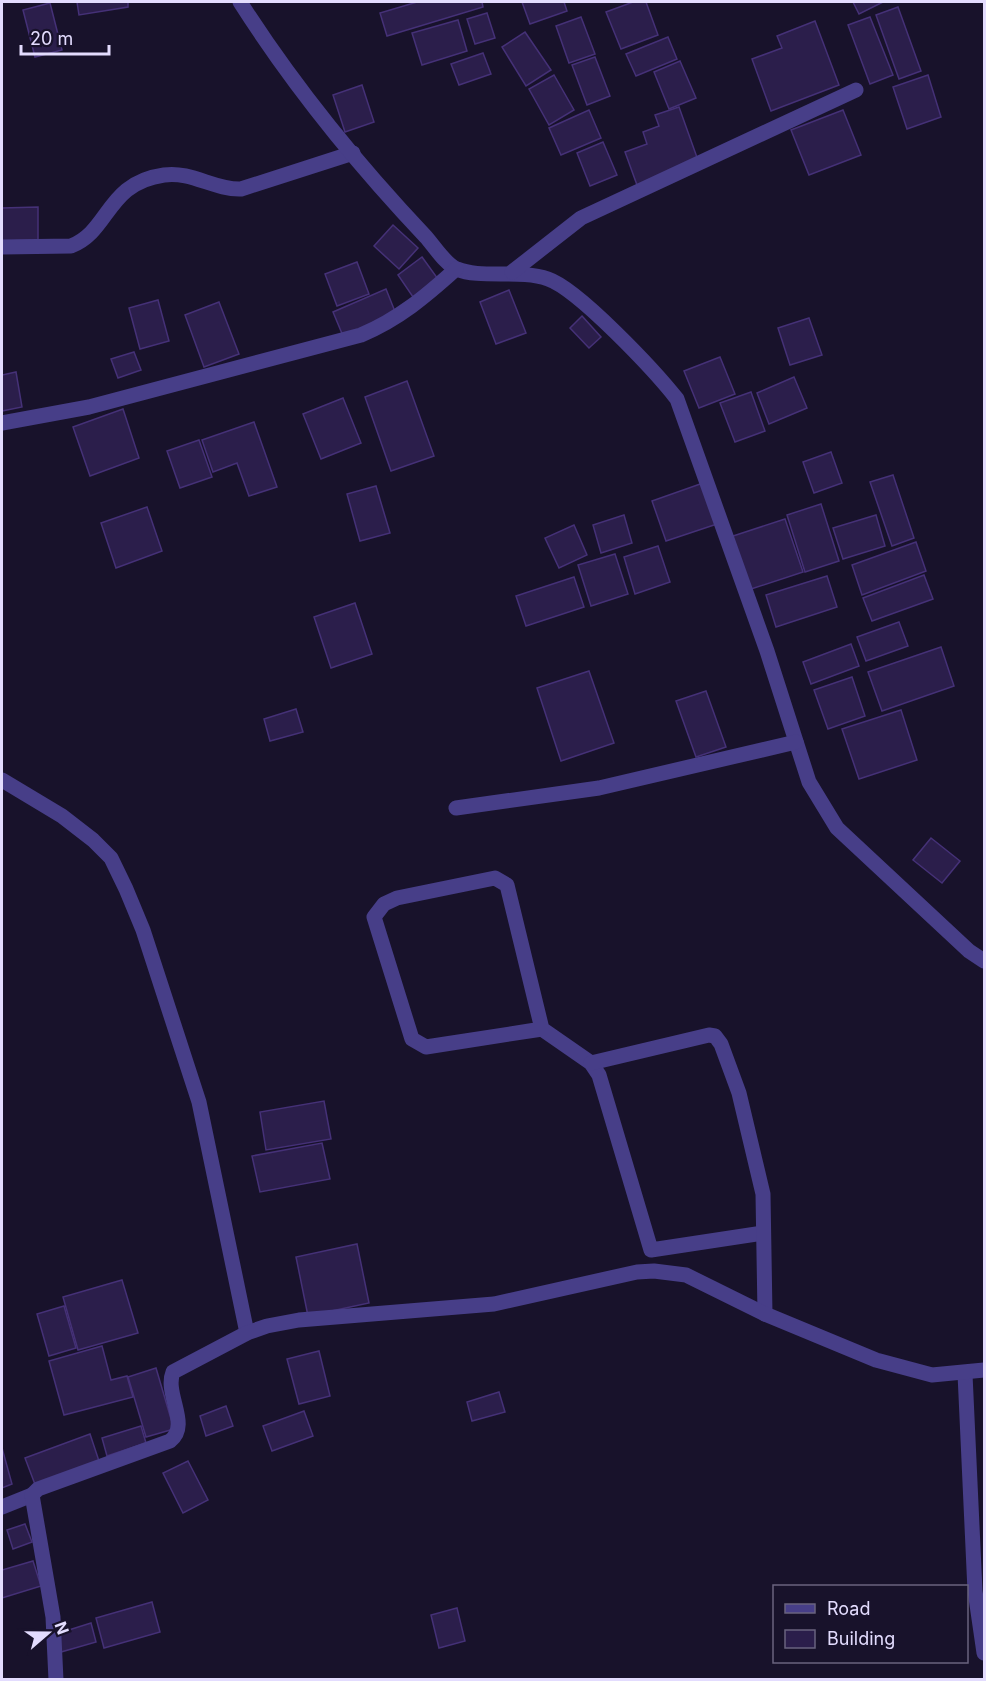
<svg xmlns="http://www.w3.org/2000/svg" width="986" height="1681" viewBox="0 0 986 1681" font-family="Inter,sans-serif">
<rect width="100%" height="100%" fill="#18122b"/>
<!-- building -->
<g fill="#2b1e4b" stroke="#453177" stroke-width="1.5">
<polygon points="77,2 128,2 128,7 79,15"/>
<polygon points="417,2 482,2 483,7 387,36 380,13"/>
<polygon points="522,2 564,2 567,11 530,24"/>
<polygon points="633,2 646,2 658,35 621,49 606,12"/>
<polygon points="853,2 883,2 859,14"/>
<polygon points="50,3 62,50 35,57 23,10"/>
<polygon points="898,7 921,71 899,79 876,15"/>
<polygon points="487,13 495,38 475,44 467,19"/>
<polygon points="581,17 595,54 569,63 556,26"/>
<polygon points="870,17 893,75 870,84 848,25"/>
<polygon points="458,20 467,51 422,65 412,33"/>
<polygon points="815,21 839,85 771,111 752,59 782,48 777,36"/>
<polygon points="525,32 551,70 526,86 502,47"/>
<polygon points="668,37 677,59 636,76 626,54"/>
<polygon points="483,53 491,74 459,85 451,64"/>
<polygon points="595,57 610,96 587,105 572,65"/>
<polygon points="680,61 696,98 669,109 654,72"/>
<polygon points="554,75 574,110 549,125 529,89"/>
<polygon points="928,75 941,117 907,129 893,87"/>
<polygon points="362,85 374,122 345,132 333,95"/>
<polygon points="679,107 699,163 637,185 625,152 647,144 643,132 659,126 655,115"/>
<polygon points="589,110 601,138 561,155 549,128"/>
<polygon points="843,110 861,155 809,175 791,130"/>
<polygon points="603,142 617,175 590,186 577,153"/>
<polygon points="38,207 38,240 2,241 2,208"/>
<polygon points="393,225 418,248 399,269 374,246"/>
<polygon points="422,257 438,279 413,297 398,275"/>
<polygon points="357,262 369,294 337,306 325,274"/>
<polygon points="386,289 396,314 343,336 333,312"/>
<polygon points="509,290 526,333 496,344 480,302"/>
<polygon points="158,300 169,341 140,349 129,308"/>
<polygon points="219,302 239,354 204,367 185,315"/>
<polygon points="582,316 601,337 589,348 570,328"/>
<polygon points="809,318 822,355 790,365 778,328"/>
<polygon points="134,352 141,370 118,378 111,359"/>
<polygon points="720,357 735,394 699,408 684,371"/>
<polygon points="16,372 22,407 2,411 2,375"/>
<polygon points="794,377 807,408 769,424 757,393"/>
<polygon points="407,381 434,456 391,471 365,397"/>
<polygon points="751,392 765,431 735,442 720,403"/>
<polygon points="343,398 361,443 321,459 303,414"/>
<polygon points="123,409 139,458 90,476 73,427"/>
<polygon points="254,422 277,487 249,496 237,463 213,472 202,440"/>
<polygon points="199,440 212,477 180,488 167,451"/>
<polygon points="831,452 842,483 814,493 803,462"/>
<polygon points="893,475 914,538 892,546 870,482"/>
<polygon points="703,483 717,524 666,541 652,501"/>
<polygon points="376,486 390,533 360,541 347,494"/>
<polygon points="821,504 839,561 805,572 787,515"/>
<polygon points="147,507 162,551 116,568 101,523"/>
<polygon points="624,515 632,543 601,553 593,525"/>
<polygon points="876,515 885,546 843,559 833,528"/>
<polygon points="785,519 803,572 748,590 730,537"/>
<polygon points="574,525 587,555 559,568 545,538"/>
<polygon points="916,542 926,571 862,595 852,565"/>
<polygon points="658,546 670,582 635,594 624,557"/>
<polygon points="615,554 628,594 591,606 578,565"/>
<polygon points="924,575 933,599 872,621 863,598"/>
<polygon points="827,576 837,607 776,627 766,595"/>
<polygon points="574,577 584,607 526,626 516,596"/>
<polygon points="355,603 372,654 331,668 314,617"/>
<polygon points="899,622 908,646 866,661 857,637"/>
<polygon points="851,644 859,666 811,684 803,662"/>
<polygon points="941,647 954,686 882,711 868,672"/>
<polygon points="589,671 614,743 561,761 537,688"/>
<polygon points="852,677 865,716 828,729 814,690"/>
<polygon points="706,691 726,747 696,757 676,701"/>
<polygon points="296,709 303,732 270,741 264,719"/>
<polygon points="901,710 917,760 859,779 842,729"/>
<polygon points="931,838 960,861 942,883 913,860"/>
<polygon points="324,1101 331,1139 266,1150 260,1112"/>
<polygon points="322,1143 330,1179 260,1192 252,1156"/>
<polygon points="357,1244 369,1303 308,1316 296,1257"/>
<polygon points="122,1280 138,1333 78,1350 63,1297"/>
<polygon points="64,1306 76,1348 49,1356 37,1314"/>
<polygon points="102,1346 111,1380 127,1376 133,1397 64,1415 49,1361"/>
<polygon points="319,1351 330,1396 299,1404 287,1359"/>
<polygon points="156,1368 174,1429 146,1437 128,1377"/>
<polygon points="499,1392 505,1412 472,1421 467,1402"/>
<polygon points="226,1406 233,1426 206,1436 200,1416"/>
<polygon points="304,1411 313,1436 272,1451 263,1426"/>
<polygon points="141,1426 146,1443 107,1456 102,1438"/>
<polygon points="90,1434 100,1464 36,1487 25,1458"/>
<polygon points="2,1448 12,1484 2,1488"/>
<polygon points="188,1461 208,1500 183,1513 163,1473"/>
<polygon points="25,1524 32,1542 13,1549 7,1530"/>
<polygon points="33,1561 41,1586 2,1598 2,1570"/>
<polygon points="152,1602 160,1632 104,1648 96,1618"/>
<polygon points="457,1608 465,1641 439,1648 431,1615"/>
<polygon points="91,1623 96,1642 61,1652 56,1634"/>
</g>
<g fill="none" stroke-linecap="round" stroke-linejoin="round">
<!-- lane -->
<path stroke="#473e88" stroke-width="15" d="M2,247l69,-1c39,-15 35,-63 93,-71 28,-4 50,15 77,14l112,-36"/>
<!-- street -->
<g stroke="#473e88" stroke-width="15">
<path d="M240,2c53,83 117,162 186,235 8,9 20,28 31,32 23,10 63,0 91,10 30,10 107,92 129,120l90,252 42,131 28,46 132,123 15,10"/>
<polyline points="512,272 581,218 856,90"/>
<path d="M2,423l87,-16 272,-72c38,-16 65,-39 95,-66"/>
<polyline points="2,780 62,816 93,840 111,858 126,889 143,930 199,1102 247,1333"/>
<polyline points="456,808 599,788 796,742"/>
<polyline points="542,1029 507,885 495,878 397,898 384,904 374,917 412,1039 426,1047 542,1029 591,1063 599,1075 651,1250 763,1233"/>
<polyline points="591,1063 709,1035 715,1036 721,1044 739,1093 763,1194 765,1314"/>
<polyline points="965,1374 975,1591 984,1653"/>
<polyline points="2,1507 32,1495"/>
<path d="M56,1680l-3,-63 -21,-122 6,-6 132,-48c21,-16 -6,-47 3,-69l74,-39 20,-7 32,-6 195,-16 143,-32 17,-1 32,4 79,39 111,46 56,15 52,-5"/>
</g>
</g>
<!-- border -->
<rect width="986" height="1681" fill="none" stroke="#e3dcfe" stroke-width="6"/>
<!-- legend -->
<rect x="773" y="1585" width="195" height="78" fill="#18122b" stroke="#69637f" stroke-width="1.5"/>
<rect x="785" y="1604" width="30" height="9" fill="#473e88" stroke="#69637f" stroke-width="1.5"/>
<text x="827" y="1615" font-size="18" fill="#e3dcfe">Road</text>
<rect x="785" y="1630" width="30" height="18" fill="#2b1e4b" stroke="#69637f" stroke-width="1.5"/>
<text x="827" y="1645" font-size="18" fill="#e3dcfe">Building</text>
<!-- north arrow -->
<g transform="translate(48 1633) rotate(70)" stroke="#18122b" stroke-width="4.5" paint-order="stroke">
<path d="M0-4.5L10 22L0 15L-10 22Z" fill="#e3dcfe"/>
<text y="-9" font-size="16" font-weight="bold" text-anchor="middle" fill="#e3dcfe">N</text>
</g>
<!-- scale -->
<path d="M21 45v9h88v-9" fill="none" stroke="#e3dcfe" stroke-width="3"/>
<text x="30" y="45" font-size="18" fill="#e3dcfe" stroke="#18122b" stroke-width="4.5" paint-order="stroke">20 m</text>
</svg>
